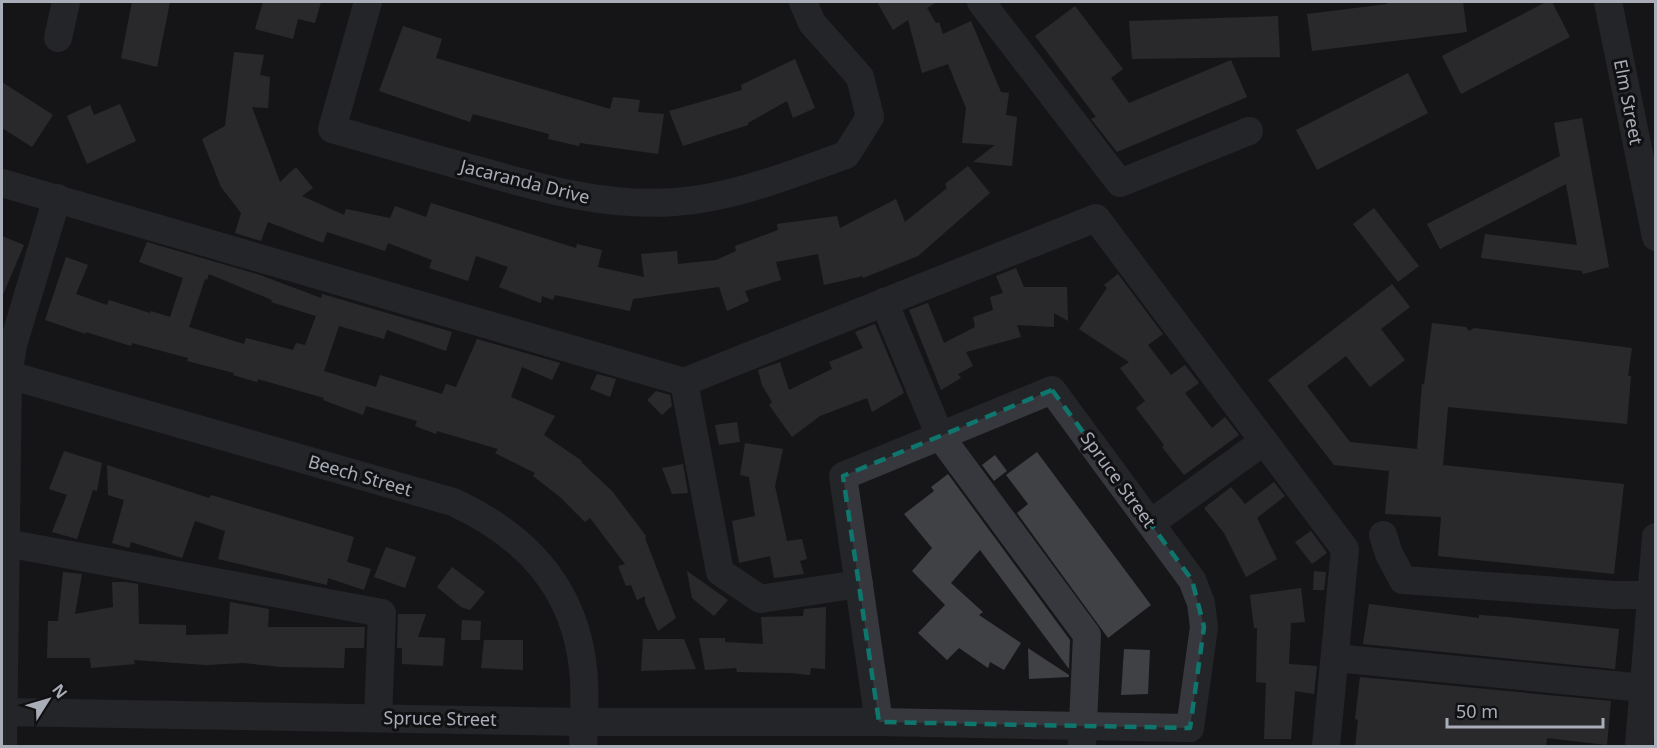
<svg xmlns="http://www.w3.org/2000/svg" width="1657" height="748" viewBox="0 0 1657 748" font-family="'Noto Sans',sans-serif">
<rect width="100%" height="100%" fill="#161618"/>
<!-- building -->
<g fill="#404145" fill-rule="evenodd">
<polygon points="132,2 170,2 157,67 121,58"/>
<polygon points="263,2 321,2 315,23 298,19 293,39 255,29"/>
<polygon points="877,2 937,2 927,8 936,23 939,22 943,34 971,21 1001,92 1009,93 1006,115 1017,117 1012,166 973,162 995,145 962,143 966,108 948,64 922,73 908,20 893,30"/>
<polygon points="1387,2 1463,2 1467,32 1312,51 1307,14 1387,4"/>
<polygon points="1546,2 1552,2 1570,37 1461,94 1442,56"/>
<polygon points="1075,6 1123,69 1111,78 1129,103 1231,60 1247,97 1117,152 1091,119 1096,117 1035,36"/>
<polygon points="1278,16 1280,57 1132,59 1129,21"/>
<polygon points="403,26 442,39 436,58 610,109 613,97 640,100 638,112 664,114 658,154 580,143 579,146 548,139 549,134 473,114 470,122 379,91"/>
<polygon points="234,52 264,55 260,75 270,77 268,108 252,107 280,182 296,167 313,188 302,196 344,215 346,209 390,218 395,206 426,217 431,203 576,248 577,244 602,250 598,267 644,277 641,254 677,251 678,264 716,260 736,251 735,246 778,230 777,224 837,216 840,228 896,199 905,222 947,188 945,184 968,166 990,193 918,256 863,278 863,276 824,285 818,254 776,262 781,280 745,291 749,301 727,311 719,287 633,299 630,311 555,295 553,300 542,296 541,303 499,287 508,267 476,256 468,281 429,268 432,260 388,243 385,251 327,232 323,243 268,222 261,241 235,233 241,213 221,187 202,139 225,126"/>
<polygon points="795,59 815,108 793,118 787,101 748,123 748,125 683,146 669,111 742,90 741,85"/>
<polygon points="1408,73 1428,113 1317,170 1296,130"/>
<polygon points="2,82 53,115 32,147 2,128"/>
<polygon points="120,104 136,141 87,164 67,116 90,105 94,115"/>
<polygon points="1582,118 1609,267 1583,274 1582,271 1481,258 1485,234 1577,245 1566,184 1440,249 1427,224 1560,156 1554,123"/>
<polygon points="1374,208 1419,266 1398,282 1353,224"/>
<polygon points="2,236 24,245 2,297"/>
<path d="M147,242l113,33 61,23 1,-4 130,38 -6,19 -59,-21 -3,9 -45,-13 -15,45 52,16 4,-12 62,19 4,-10 10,3 21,-48 83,24 -8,17 -30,-13 -11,30 44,19 -11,19 38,26 -1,1 31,29 34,45 -1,2 31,80 -18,13 -13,-29v-6l-8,4 -6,-15 -5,1 -8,-20 7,-2 -35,-46 -5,4 -25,-25 -27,-21 2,-3 -40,-20 3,-4 -61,-18 -1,3 -21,-8 2,-5 -51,-15 -3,9 -40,-15 1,-2 -66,-19 -1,3 -24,-7 1,-2 -47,-12 1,-3 -56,-15 -1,3 -45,-14v2l-41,-14 21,-63 22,8 -12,29 31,11 2,-5 41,13 1,-2 19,6 13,-39 -44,-16zM209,274l63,26 -1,2 45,14 -11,29 -9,-2 -3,7 -47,-12 -2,6 -55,-17 16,-48 2,1z"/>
<polygon points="1016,268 1024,287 1067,287 1068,321 1054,313 1054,327 1017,325 1021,337 966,352 973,366 958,374 961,378 941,390 909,310 928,303 944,343 975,327 973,317 993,310 990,297 1003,293 996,276"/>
<polygon points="1118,274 1163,334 1148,345 1171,375 1185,365 1199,383 1185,393 1212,428 1225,417 1239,435 1184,475 1162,447 1164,445 1136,408 1145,401 1120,368 1129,362 1079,329 1107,288 1104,285"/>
<polygon points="1392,284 1410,307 1381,329 1405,360 1370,387 1346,356 1307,386 1350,442 1417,449 1422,383 1424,385 1432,323 1466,327 1469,331 1474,328 1632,348 1628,376 1631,376 1627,424 1448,407 1443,465 1624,484 1614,574 1438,556 1441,517 1385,514 1389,471 1334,465 1268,380"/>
<polygon points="875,324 904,393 872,412 867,398 820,416 792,437 769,405 772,402 762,385 758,370 780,362 789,390 832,369 829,362 863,348 855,332"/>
<polygon points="597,374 616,379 610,397 590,389"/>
<polygon points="656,391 670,395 672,406 662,415 647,400"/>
<polygon points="737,422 740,442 719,445 715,425"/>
<polygon points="745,443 783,449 775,486 787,541 802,539 807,559 800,561 804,574 774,578 770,556 739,563 732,521 755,516 749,477 740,475"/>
<polygon points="64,451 102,463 97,491 93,490 77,539 52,532 67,495 49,489"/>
<polygon points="1037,452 1151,605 1108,638 1017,513 1028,504 1006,475"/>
<polygon points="995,455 1007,471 994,481 982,465"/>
<polygon points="683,464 688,493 672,494 662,468"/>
<polygon points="107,465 209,498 211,495 354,537 347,562 371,569 364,590 328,578 327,585 218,559 225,531 195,521 182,558 131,542 129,548 112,543 124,500 108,495"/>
<polygon points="948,474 1070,640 1069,669 980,550 951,583 983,612 979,615 1021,643 1004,670 990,662 988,668 959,648 947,660 918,633 945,605 912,571 932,548 904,514 934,491 931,487"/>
<polygon points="1274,482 1285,496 1257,518 1277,559 1246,577 1224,533 1204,508 1231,487 1245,504"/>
<polygon points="1311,531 1327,553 1312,564 1295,542"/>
<polygon points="386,547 416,557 405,588 374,577"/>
<polygon points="452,567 485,592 470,610 461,607 437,587"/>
<polygon points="687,571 728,600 714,616 692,598"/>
<polygon points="1314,571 1326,572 1324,590 1313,590"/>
<polygon points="63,572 82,574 75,614 113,607 112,582 126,582 138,584 139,624 186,625 186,635 228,634 230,602 269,609 268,627 365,627 364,648 345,648 344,668 282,667 243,663 206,665 134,660 135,664 91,668 90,658 47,658 48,621 58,621"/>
<polygon points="1301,588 1305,622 1291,623 1289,664 1317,666 1314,694 1295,691 1291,739 1264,739 1266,683 1256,682 1257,628 1254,628 1250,595"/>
<polygon points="1369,604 1479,618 1479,615 1508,617 1619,629 1615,669 1363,644"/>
<polygon points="826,607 825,669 811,668 810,675 790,673 737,672 736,668 705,670 699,638 725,638 725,642 763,644 761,617 803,616 804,609"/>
<polygon points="398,614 426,614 418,637 445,638 443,666 402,664 402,648 397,648"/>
<polygon points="462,620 481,621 480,640 461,640"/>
<polygon points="643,639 684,639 696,669 641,671"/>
<polygon points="484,640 523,640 523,670 481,668"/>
<polygon points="1028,648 1069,675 1069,677 1029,679"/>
<polygon points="1124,649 1150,650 1148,694 1121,695"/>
<polygon points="1360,677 1611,701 1607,745 1547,738 1546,747 1355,747 1358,720 1355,719"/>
</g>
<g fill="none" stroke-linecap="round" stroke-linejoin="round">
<!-- minor -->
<g stroke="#37383d" stroke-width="28">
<path d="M368,2l-36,127c49,14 97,28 145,41 67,19 128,37 198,32 59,-4 116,-28 171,-47l24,-38 -10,-40 -48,-54 -9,-21"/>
<polyline points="981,2 1120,183 1249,131"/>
<polyline points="1608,2 1656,237"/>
<polyline points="58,38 66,2"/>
<polyline points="2,183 684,382 720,572 760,599 859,584"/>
<polyline points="884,302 940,436 1087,635 1082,746"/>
<path d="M2,373l451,129c72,33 121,84 130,166 3,25 1,53 0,78"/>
<polyline points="684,382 1096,218 1345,549 1326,746"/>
<polygon points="1052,390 1192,580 1201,603 1204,627 1190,728 879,722 843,476"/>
<polyline points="1151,523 1264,441"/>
<polyline points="1383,535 1389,554 1403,580 1614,595 1651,595"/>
<polyline points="6,543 382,613 378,718"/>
<polyline points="1335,658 1644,688"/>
<polyline points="2,712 584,722 879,722"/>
<polyline points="3,746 8,375 13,345 57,198"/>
<polyline points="1639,746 1656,537"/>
</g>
</g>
<!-- marked area -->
<path d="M0 0H1657V748H0ZM1052,390l140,190 12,47 -14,101 -311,-6 -36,-246z" fill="#161618" fill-opacity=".55" fill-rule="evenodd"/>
<path fill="none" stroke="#0f766e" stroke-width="4.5" stroke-dasharray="12 8" stroke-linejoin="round" d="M1052,390l140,190 12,47 -14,101 -311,-6 -36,-246z"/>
<g text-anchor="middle" stroke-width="6" stroke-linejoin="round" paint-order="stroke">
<!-- street labels -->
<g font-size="18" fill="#a8adb8" stroke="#111113">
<text transform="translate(1628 102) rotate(79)" y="6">Elm Street</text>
<text transform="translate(525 182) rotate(14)" y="6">Jacaranda Drive</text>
<text transform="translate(360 476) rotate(16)" y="6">Beech Street</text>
<text transform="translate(1118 480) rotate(54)" y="6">Spruce Street</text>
<text transform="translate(440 719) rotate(1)" y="6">Spruce Street</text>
</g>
</g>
<!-- border -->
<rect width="1657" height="748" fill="none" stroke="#a8adb8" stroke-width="6"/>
<!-- north arrow -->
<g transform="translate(48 700) rotate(53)" stroke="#111113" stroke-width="4.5" paint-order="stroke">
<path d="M0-4.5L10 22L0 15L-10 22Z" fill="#a8adb8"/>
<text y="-9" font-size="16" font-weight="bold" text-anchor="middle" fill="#a8adb8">N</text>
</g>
<!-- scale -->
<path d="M1447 718v9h156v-9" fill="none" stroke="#a8adb8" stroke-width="3"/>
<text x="1456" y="718" font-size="18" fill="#a8adb8" stroke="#111113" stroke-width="4.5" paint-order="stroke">50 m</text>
</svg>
